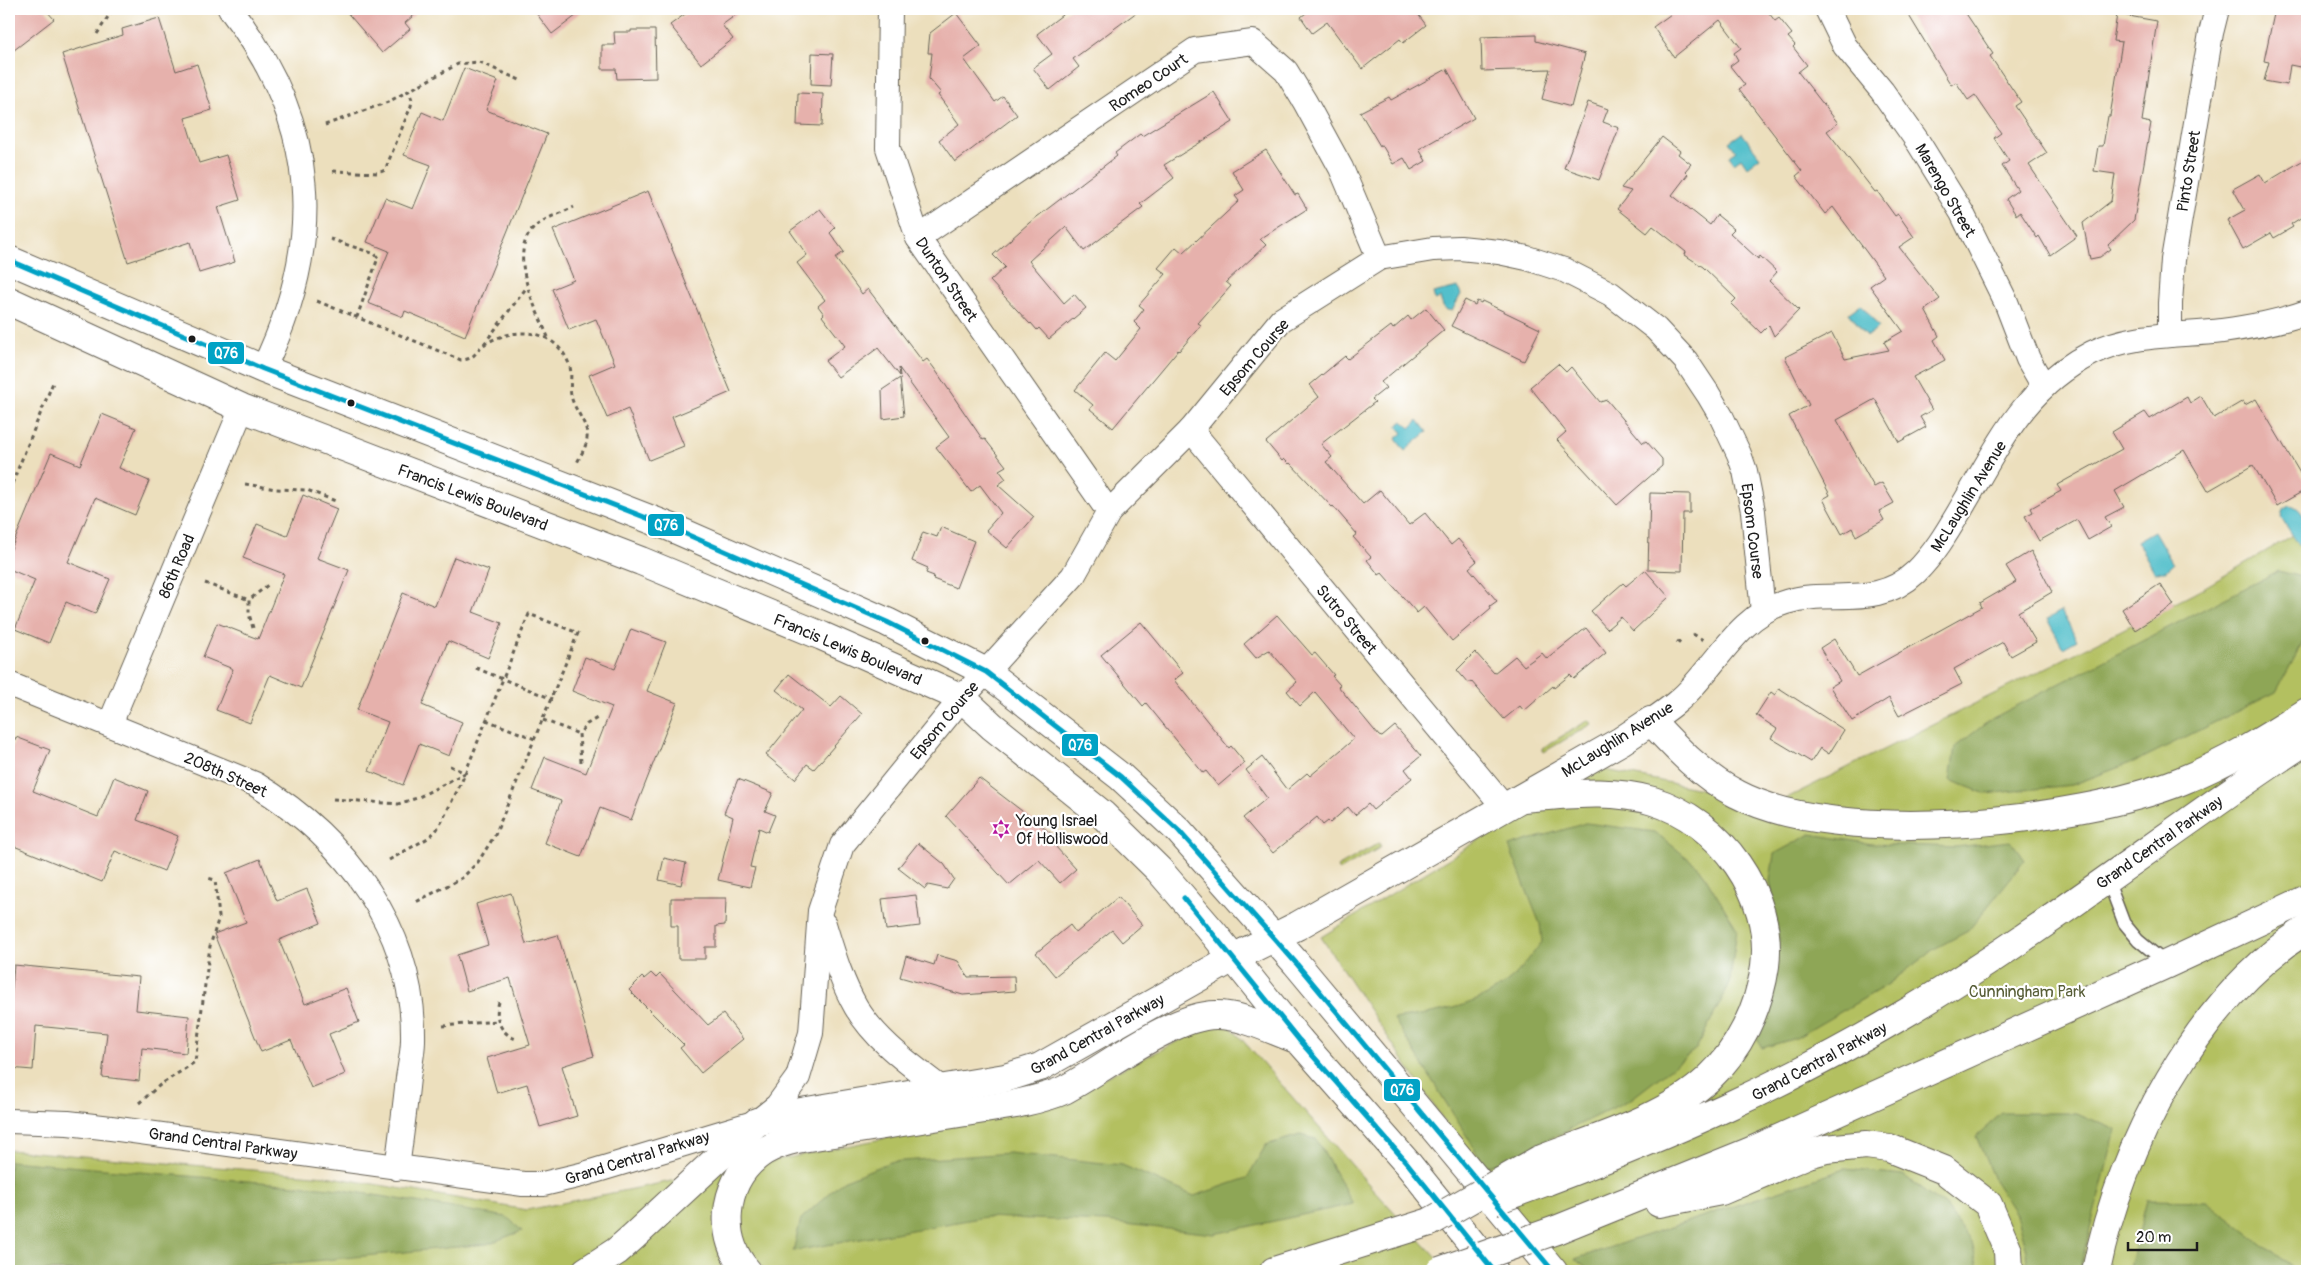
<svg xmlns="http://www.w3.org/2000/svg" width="2316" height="1280" viewBox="0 0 2316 1280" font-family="Pangolin,sans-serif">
<rect width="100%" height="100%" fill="#fff"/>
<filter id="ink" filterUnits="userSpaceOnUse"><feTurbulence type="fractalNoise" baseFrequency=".02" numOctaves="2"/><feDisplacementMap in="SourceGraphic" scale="10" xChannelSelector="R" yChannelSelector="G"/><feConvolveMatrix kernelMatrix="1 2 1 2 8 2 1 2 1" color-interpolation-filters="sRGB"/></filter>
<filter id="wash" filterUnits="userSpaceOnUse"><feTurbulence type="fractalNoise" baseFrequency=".0096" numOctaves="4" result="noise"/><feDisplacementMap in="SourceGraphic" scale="20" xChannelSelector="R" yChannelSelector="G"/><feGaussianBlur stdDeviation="1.12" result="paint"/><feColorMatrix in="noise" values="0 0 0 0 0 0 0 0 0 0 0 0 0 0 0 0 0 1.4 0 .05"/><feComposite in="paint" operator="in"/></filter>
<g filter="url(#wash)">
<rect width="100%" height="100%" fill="#ecdfbd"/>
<!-- green -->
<g fill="#b3c061" stroke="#686e3e">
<polygon points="2307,527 2307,1271 1563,1271 1474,1166 1321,937 1596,768 1775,804 2193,594"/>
<polygon points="1589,720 1592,724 1544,752 1542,748"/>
<polygon points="1379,843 1381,847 1339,871 1337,867"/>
<polygon points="1224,1019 1372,1188 1449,1271 9,1271 9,1150 326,1176 527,1210 1046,1106"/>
</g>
<!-- forest -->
<g fill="#8ea657" stroke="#55613a">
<polygon points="2278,571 2307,578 2307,635 2276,692 2141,759 2072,785 1986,794 1950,780 1955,747 1993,718"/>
<path d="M1586,823l69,9 45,36 37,61 -8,57 -33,63 -65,50 -129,63 -16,5 -92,-148c42,-6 90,-13 121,-44 10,-10 18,-22 27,-33l-2,-18 -31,-78z"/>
<polygon points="1811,834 1872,844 1956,847 2011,841 2025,860 1968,931 1934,949 1887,985 1796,1038 1762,1048 1754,1033 1779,939 1770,881 1774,854"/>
<polygon points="2002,1113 2077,1113 2116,1130 2079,1271 2028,1271 2026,1251 2016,1214 1994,1180 1976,1136"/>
<polygon points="1300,1135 1316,1139 1353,1204 1214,1234 1106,1222 985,1217 793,1251 801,1219 843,1181 890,1162 1009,1153 1122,1165 1194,1196 1247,1178 1266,1145"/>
<polygon points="9,1161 331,1188 507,1217 522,1231 487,1244 222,1270 9,1271"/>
<polygon points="1845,1169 1903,1175 1946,1207 1972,1243 1979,1271 1590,1271 1575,1259"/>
<polygon points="2147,1200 2206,1201 2297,1271 2129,1271"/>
</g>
<!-- water -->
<g fill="#52bfcb" stroke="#376e74">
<polygon points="1742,133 1760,157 1747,167 1741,158 1734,163 1729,156 1736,151 1729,142"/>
<polygon points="1458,287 1461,294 1452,311 1444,309 1440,298 1435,300 1433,293"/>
<polygon points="1861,304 1879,327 1867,336 1849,313"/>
<polygon points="1418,420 1427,432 1405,451 1396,439 1403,433 1397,426 1403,421 1410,428"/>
<path d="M2290,505c19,4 17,30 17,45l-7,-3 -19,-30 2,-8z"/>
<path d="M2154,531l19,33c-12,12 -5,4 -18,9l-18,-32z"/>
<polygon points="2061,611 2077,640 2063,648 2047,619"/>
</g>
<g id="blocks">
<!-- building -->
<g fill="#e6b1ac">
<polygon points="9,9 45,9 54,19 9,54"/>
<polygon points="344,9 421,9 405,23 410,29 382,53"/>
<polygon points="533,9 585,9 552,34"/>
<polygon points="692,9 744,9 722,25 733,39 701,64 670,25"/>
<polygon points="1070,9 1141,9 1073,59 1079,67 1050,90 1033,68 1052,54 1037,34"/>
<polygon points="1311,9 1414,9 1426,25 1403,43 1400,39 1362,69 1327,22 1312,33 1301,17"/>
<polygon points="1678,9 1766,9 1775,21 1779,18 1792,34 1788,37 1795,45 1793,47 1807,65 1798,72 1838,123 1827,131 1875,192 1877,191 1895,216 1898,214 1914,237 1899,247 1940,299 1925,310 1939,336 1934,340 1945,360 1913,377 1932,410 1920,417 1926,427 1899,442 1875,399 1837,420 1874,487 1882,483 1894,503 1879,511 1884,520 1856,536 1852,528 1842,534 1823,499 1830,495 1789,416 1809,405 1785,357 1832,333 1845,359 1889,350 1884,342 1903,331 1870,286 1884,276 1833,207 1825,214 1796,176 1802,171 1739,89 1745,85 1730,66 1738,60 1734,53 1741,48 1720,20 1674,57 1653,27"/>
<polygon points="1905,9 1963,9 1993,54 1990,56 2021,102 2015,106 2047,153 2029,165 2077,236 2050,255 2039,236 2037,238 2020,212 2016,215 2006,199 2018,190 2002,166 2009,161 1994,138 2001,133 1975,95 1968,100 1956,82 1951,85"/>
<polygon points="2275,9 2307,12 2307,41 2304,41 2300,67 2290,65 2287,85 2264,81 2269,62 2264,61"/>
<polygon points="956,13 981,46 964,59 995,102 1003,96 1017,115 955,162 939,140 959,124 938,95 941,93 929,79 932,53 928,53 930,33"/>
<polygon points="2117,14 2157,21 2142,121 2151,123 2134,220 2108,245 2111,249 2100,257 2090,259 2083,223 2111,201 2115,174 2094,171 2098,146 2103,146 2108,116 2110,116 2122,42 2113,41"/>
<polygon points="159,18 176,71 197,64 212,110 185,118 199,163 226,155 240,200 218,207 235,262 199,273 190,242 128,262 62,54 123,35 122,29"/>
<polygon points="631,30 655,30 656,78 617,79 616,69 602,69 602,45 615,45 614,32 631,32"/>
<polygon points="1536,35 1536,41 1585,54 1571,107 1542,99 1550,69 1482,71 1481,37"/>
<polygon points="812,53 833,54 831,85 811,84"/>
<polygon points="464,68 498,81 486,110 547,134 465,336 405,311 403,317 368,303 389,251 367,242 385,198 413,209 431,165 404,155 422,112 443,121"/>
<polygon points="1447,69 1474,118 1419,149 1426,161 1411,170 1404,158 1393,164 1382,145 1380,146 1360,112 1389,97 1391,100"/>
<polygon points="1214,92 1233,122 1164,165 1174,178 1140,204 1143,207 1084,251 1066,227 1029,261 1064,303 1074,294 1086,308 1049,339 1039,328 1037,330 1031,323 1030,324 990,281 1005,267 993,255 1029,223 1117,156 1115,153 1140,134 1142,136"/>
<polygon points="798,93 823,94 822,126 797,125"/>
<polygon points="1588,102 1608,109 1603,122 1619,128 1599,180 1564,168"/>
<polygon points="1662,137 1680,151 1678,154 1691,164 1685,171 1688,174 1672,195 1710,225 1717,215 1734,229 1730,233 1758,259 1760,256 1777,272 1769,281 1799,310 1774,336 1769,325 1761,333 1731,304 1736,299 1703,267 1685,255 1686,252 1653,226 1647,233 1617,209 1631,191 1621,188"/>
<polygon points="1266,150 1295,195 1298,194 1307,209 1260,239 1266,245 1226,282 1231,286 1198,323 1201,325 1179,351 1178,350 1113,428 1090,409 1093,405 1075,390 1105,353 1115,361 1141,329 1134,322 1144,309 1139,305 1166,274 1158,268 1176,247 1183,253 1239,201 1235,196 1244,190 1232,171"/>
<polygon points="2307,158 2307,214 2291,224 2293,227 2274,238 2271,233 2243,249 2227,220 2245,210 2233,189 2260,174 2265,183"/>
<polygon points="648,191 731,392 672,417 684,446 649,460 628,409 607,418 589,375 615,364 596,319 569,330 552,289 574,280 553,230"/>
<polygon points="820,209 835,228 830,233 844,252 835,258 862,294 868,289 923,362 927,359 934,368 983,440 985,439 1006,466 999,470 1006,479 998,485 1034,517 1007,548 986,530 1001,513 980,485 971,492 936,447 949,437 899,368 900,376 878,348 838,377 825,361 845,346 822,316 824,314 818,306 825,300 797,263 807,255 790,231"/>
<polygon points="1465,300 1475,305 1477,301 1481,303 1482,301 1540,329 1524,361 1451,326"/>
<polygon points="1426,308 1444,330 1381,382 1386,388 1372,399 1375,402 1321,444 1332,457 1326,462 1363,504 1380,490 1409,525 1425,513 1451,545 1458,539 1477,561 1469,568 1497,601 1490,606 1491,608 1452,641 1424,607 1417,613 1382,573 1379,575 1367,560 1371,557 1353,537 1357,534 1333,506 1332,507 1290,463 1289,464 1284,459 1282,461 1266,442 1319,397 1310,385 1345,356 1348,359 1391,326 1393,329 1408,316 1411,320"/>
<polygon points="1558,364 1566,372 1571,367 1600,402 1607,400 1643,443 1646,441 1662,459 1662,466 1617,505 1557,440 1566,432 1530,387"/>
<polygon points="900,378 904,416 883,419 882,390"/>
<polygon points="2201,396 2214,418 2243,401 2245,405 2256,399 2307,485 2307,489 2277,506 2253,465 2208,491 2184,450 2115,491 2124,507 2105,517 2111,527 2088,540 2077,520 2039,541 2025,516 2033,512 2031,508 2061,491 2057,485 2122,449 2112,432 2145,412 2150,419 2187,397 2190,403"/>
<polygon points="102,414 136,428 119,468 149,481 135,515 95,498 68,562 110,579 95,614 66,602 49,643 15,629 35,580 9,569 9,554 51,453 80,465"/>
<polygon points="1650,493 1690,494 1690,513 1683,513 1682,571 1648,570"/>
<polygon points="303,495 337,509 317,558 349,570 301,688 270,675 250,723 216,710 233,669 203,657 217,623 258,639 284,574 243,558 257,524 287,536"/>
<polygon points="941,527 974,541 956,588 933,579 934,576 926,573 928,568 912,561 923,532 937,537"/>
<polygon points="2031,551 2052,592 2018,612 2036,642 2011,656 2003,642 1954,669 1962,684 1899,716 1889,698 1852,721 1830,687 1840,681 1820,648 1834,639 1857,676 1982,607 1980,603 2016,582 2006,566"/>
<polygon points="454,557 489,570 473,612 502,623 488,658 448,641 422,705 462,722 449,756 419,744 403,785 369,771 388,722 357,710 403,593 435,606"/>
<polygon points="1645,570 1669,597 1633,631 1621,617 1607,629 1591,611 1623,583 1626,586"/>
<polygon points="2160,584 2174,605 2135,630 2122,609"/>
<polygon points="1277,615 1312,655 1315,653 1334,675 1332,676 1340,685 1338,686 1379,736 1382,737 1395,726 1421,756 1405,769 1412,778 1373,810 1368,804 1355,815 1348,807 1330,823 1328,821 1323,825 1317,817 1273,853 1243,818 1267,798 1246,770 1262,757 1287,790 1307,773 1310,776 1354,739 1315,692 1300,706 1287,691 1297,682 1269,650 1256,658 1244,644"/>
<polygon points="1141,622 1183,673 1174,680 1229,748 1231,746 1245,763 1218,786 1206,771 1203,773 1146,703 1143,706 1101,655"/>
<polygon points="1586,628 1606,653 1574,679 1570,675 1554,688 1553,686 1524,711 1520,706 1504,719 1471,681 1468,683 1457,670 1475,652 1494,673 1515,656 1524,666 1542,653 1547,659"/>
<polygon points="631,629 666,642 647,691 677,703 631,820 600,808 581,857 545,843 561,801 532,790 545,757 586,773 612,707 572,691 585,657 615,669"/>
<polygon points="789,674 831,707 841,696 862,714 814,769 807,764 795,779 766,755 802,710 776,690"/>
<polygon points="1779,688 1844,730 1829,754 1820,748 1811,762 1771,738 1777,729 1756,715 1771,692 1775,695"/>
<polygon points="16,737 50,750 33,791 98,817 114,777 148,791 137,820 178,836 164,871 115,851 102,882 9,844 9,755"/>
<polygon points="979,778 1061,841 1055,846 1076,869 1060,883 1039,860 1009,885 946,816"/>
<polygon points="738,779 773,793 765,811 775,815 768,832 759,828 750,867 755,868 750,887 718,880 733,817 724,813"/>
<polygon points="918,843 944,864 954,879 947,889 928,885 925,889 898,868"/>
<polygon points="664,858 686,863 681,885 659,880"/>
<polygon points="260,859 277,901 307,889 321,923 279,940 305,1004 346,988 359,1022 329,1034 345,1074 311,1088 291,1040 261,1052 214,934 246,922 226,873"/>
<polygon points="511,893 526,944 558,935 594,1056 562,1066 577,1116 540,1127 527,1084 497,1093 487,1058 530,1045 510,978 467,991 457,955 488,945 476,904"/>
<polygon points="916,895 920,926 886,930 882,899"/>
<polygon points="1118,897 1142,925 1122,942 1112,930 1055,976 1036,953 1070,925 1076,933"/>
<polygon points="671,898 726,898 725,925 716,926 716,947 705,947 705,959 678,959 678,926 671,926"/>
<polygon points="937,955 958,961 968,977 1014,976 1015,991 963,995 900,977 906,956 934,965"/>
<polygon points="14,965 139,977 136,1010 189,1016 186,1053 142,1048 139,1081 102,1077 107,1033 36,1026 33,1070 9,1068 9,999 11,999"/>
<polygon points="651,973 656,978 660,974 708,1025 723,1014 743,1039 701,1073 680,1048 684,1045 629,990 642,977 644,979"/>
</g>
</g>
</g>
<g filter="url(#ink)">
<use href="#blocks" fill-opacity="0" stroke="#656054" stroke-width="1"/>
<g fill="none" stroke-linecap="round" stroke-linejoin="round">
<!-- lane casing -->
<g stroke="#656054" stroke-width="14">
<polyline id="lane" points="2107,878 2124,923 2138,940 2166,963"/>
</g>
<!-- street casing -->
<g stroke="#656054" stroke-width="26">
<g id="street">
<path d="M230,9c89,115 96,231 33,360"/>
<polyline points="890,9 888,148 918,238 1109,512"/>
<polyline points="1827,9 1845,46 1882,91 1918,142 1962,213 2006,302 2028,359 2043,385"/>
<polyline points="918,238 1195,50 1253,42 1286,71 1305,102 1341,168 1379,258"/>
<polyline points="2170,335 2170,303 2173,260 2211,33 2217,9"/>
<polyline points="1191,430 1504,807"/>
<path d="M9,684l246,100c91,55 160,146 158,256 0,12 -3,25 -5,38 -3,30 -7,60 -11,90"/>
<path d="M1651,721c16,-11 32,-22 44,-37 28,-31 49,-70 91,-82 45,-14 90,8 130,-30 18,-18 30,-38 43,-60 39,-64 63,-124 133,-159 40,-20 87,-17 130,-22 29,-4 58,-9 85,-19"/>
<polyline points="110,724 242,408"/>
<path d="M824,924c9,29 17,57 32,83 20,34 55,58 86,82"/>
<polyline points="9,1121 68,1123 111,1128 523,1184 543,1184 581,1175 757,1122 777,1106 798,1077 811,1033 820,911 842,845 962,698 1073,576 1109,512 1191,430 1281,320 1379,258 1433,249 1460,248 1499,252 1527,258 1564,270 1611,294 1656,329 1686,361 1708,394 1721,416 1739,454 1745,471 1753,511 1763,612"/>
</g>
</g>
<!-- secondary casing -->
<g stroke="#656054" stroke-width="30">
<polyline id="secondary" points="757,1122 795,1113 1005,1078 1040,1067 1233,958 1297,926 1621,741 1651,721"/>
</g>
<!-- primary casing -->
<g stroke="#656054" stroke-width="30">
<g id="primary">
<polyline points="9,260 263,369 670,527 887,622 986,672 1121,777 1179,831 1296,963 1553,1271"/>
<polyline points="9,301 242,408 641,561 822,636 962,698 992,726 1103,815 1159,870 1215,935 1299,1040 1408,1164 1494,1271"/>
</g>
</g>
<!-- highway casing -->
<g stroke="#656054" stroke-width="30">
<g id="highway">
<path d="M1651,721c25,27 52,56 86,73 102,54 339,29 444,-13 45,-18 86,-43 126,-69"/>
<path d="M1522,798c43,-3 88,-10 131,3 67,20 121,94 112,165 -6,43 -26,84 -57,113 -43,40 -115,60 -169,81"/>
<path d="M1545,1182c125,-47 239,-97 354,-165 142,-83 270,-187 408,-277"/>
<polyline points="1659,1203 1721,1191 1808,1154 1826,1149 1866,1145 1889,1148 1944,1170 1988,1204 2008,1251 2009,1271"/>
<polyline points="1556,1230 1749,1152 2167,964 2307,899"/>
<polyline points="586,1271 617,1251 634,1236 757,1122"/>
<path d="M747,1271c-29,-32 -25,-86 9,-114 13,-11 30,-16 46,-19l214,-34c17,-4 33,-7 48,-14 40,-21 109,-75 152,-75 28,0 57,16 83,25"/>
<polyline points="1274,1271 1430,1222"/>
<path d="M2096,1271c25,-126 101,-272 211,-342"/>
</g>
</g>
<!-- path -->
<g stroke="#656054" stroke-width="3" stroke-dasharray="4 4" stroke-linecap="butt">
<polyline points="97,34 113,9"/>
<polyline points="325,125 388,102 458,64 479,62 522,81"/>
<polyline points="333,171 378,173 385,170 411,106 412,100 409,91"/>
<polyline points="330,239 375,254 378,258 357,317"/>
<path d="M317,301l144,59c16,-1 14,-10 24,-16 30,-18 70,-16 84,20 4,10 0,21 2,31 2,14 18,29 16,43 0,8 -7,18 -10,25"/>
<path d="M548,337c-12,-29 -43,-85 -12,-111 11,-9 26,-13 38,-19"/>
<polyline points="484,344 527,287"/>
<polyline points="245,484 276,489 307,490 338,502"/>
<polyline points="9,491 54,380"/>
<polyline points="205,583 249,600"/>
<polyline points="253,628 249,614 249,600 269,584"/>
<polyline points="1693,634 1703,640"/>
<polyline points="1677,641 1683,646"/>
<polyline points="476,668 552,699"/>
<polyline points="486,720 535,739"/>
<polyline points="543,720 579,734"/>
<polyline points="581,762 579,734 587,724 599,717"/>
<polyline points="333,799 398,804 417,798 465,773 448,765"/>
<polyline points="389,860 428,838 436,831 442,821 462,781 529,614 578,633 495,835 478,862 462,878 414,903"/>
<path d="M499,1002c-5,16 1,31 17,37"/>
<polyline points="443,1026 497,1021"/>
<polyline points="139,1103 160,1085 195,1062 210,946 219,917 215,880 208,878"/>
</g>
<!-- lane -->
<use href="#lane" stroke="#fff" stroke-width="11"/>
<!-- street -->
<use href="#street" stroke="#fff" stroke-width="24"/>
<!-- secondary -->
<use href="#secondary" stroke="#fff" stroke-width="28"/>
<!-- primary -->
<use href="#primary" stroke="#fff" stroke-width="28"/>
<!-- highway -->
<use href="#highway" stroke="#fff" stroke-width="28"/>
<!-- highway-bridge casing -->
<g stroke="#656054" stroke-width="30" stroke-linecap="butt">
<g id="highway-bridge">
<polyline points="1493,1201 1545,1182"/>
<polyline points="1430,1222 1539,1160"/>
<polyline points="1440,1271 1556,1230"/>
</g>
</g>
<!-- highway-bridge -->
<use href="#highway-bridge" stroke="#fff" stroke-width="28"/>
<!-- bus-1 casing -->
<g stroke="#fff" stroke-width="9">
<g id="bus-1">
<polyline points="9,260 263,369 670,527 887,622 986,672 1121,777 1179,831 1296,963 1553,1271"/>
<polyline points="1184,898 1299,1040 1408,1164 1494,1271"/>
</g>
</g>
<!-- bus-1 -->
<use href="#bus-1" stroke="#01a2c5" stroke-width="5"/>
</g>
</g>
<!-- icons -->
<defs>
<g id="synagogue-bare" transform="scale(1.5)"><path d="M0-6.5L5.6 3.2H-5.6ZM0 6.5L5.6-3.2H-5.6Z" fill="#b5179e" stroke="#fff" stroke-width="2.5" paint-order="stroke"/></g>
</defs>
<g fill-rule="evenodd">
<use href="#synagogue-bare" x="1001" y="829"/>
</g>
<!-- markers -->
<g fill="#1c1c1c" stroke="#fff" stroke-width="2">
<circle cx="192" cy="339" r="4.5"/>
<circle cx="351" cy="403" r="4.5"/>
<circle cx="925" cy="641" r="4.5"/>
</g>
<g text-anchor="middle" stroke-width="4.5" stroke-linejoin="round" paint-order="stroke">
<!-- street labels -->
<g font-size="16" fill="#1c1c1c" stroke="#fff">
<text transform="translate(1148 82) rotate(-34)" y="6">Romeo Court</text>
<text transform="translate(2188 171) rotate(-81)" y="6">Pinto Street</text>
<text transform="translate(1946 190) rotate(60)" y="6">Marengo Street</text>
<text transform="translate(947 279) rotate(56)" y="6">Dunton Street</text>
<text transform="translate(1254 357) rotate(-49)" y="6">Epsom Course</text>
<text transform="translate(1968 496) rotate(-58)" y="6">McLaughlin Avenue</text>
<text transform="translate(473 497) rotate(21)" y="6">Francis Lewis Boulevard</text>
<text transform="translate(1753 531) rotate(83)" y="6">Epsom Course</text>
<text transform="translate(176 566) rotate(-67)" y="6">86th Road</text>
<text transform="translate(1347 619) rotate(50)" y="6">Sutro Street</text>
<text transform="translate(848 649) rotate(23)" y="6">Francis Lewis Boulevard</text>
<text transform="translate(944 720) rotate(-50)" y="6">Epsom Course</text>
<text transform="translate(1617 739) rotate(-32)" y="6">McLaughlin Avenue</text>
<text transform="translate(226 774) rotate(24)" y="6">208th Street</text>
<text transform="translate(2159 842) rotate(-35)" y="6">Grand Central Parkway</text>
<text transform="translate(1097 1034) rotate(-29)" y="6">Grand Central Parkway</text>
<text transform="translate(1819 1061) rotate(-28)" y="6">Grand Central Parkway</text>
<text transform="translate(223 1143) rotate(8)" y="6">Grand Central Parkway</text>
<text transform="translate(637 1157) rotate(-17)" y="6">Grand Central Parkway</text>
</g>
<!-- poi labels -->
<g font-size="16" fill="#1c1c1c" stroke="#fff" text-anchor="start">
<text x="1016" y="826">Young Israel<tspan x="1016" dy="18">Of Holliswood</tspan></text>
</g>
<!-- park labels -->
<g font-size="16" fill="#585e38" stroke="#fff">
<text x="2027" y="997">Cunningham Park</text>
</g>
</g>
<g stroke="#fff" stroke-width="2">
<rect x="207" y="341" width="38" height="24" rx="5" fill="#01a2c5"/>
<rect x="647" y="513" width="38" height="24" rx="5" fill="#01a2c5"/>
<rect x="1061" y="733" width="38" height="24" rx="5" fill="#01a2c5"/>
<rect x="1383" y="1078" width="38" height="24" rx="5" fill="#01a2c5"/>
</g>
<g font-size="14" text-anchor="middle" font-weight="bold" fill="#fff">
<text x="226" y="358">Q76</text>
<text x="666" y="530">Q76</text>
<text x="1080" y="750">Q76</text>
<text x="1402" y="1095">Q76</text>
</g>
<!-- margin -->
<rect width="2316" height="1280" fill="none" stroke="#fff" stroke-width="30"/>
<!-- scale -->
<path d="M2128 1242v8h69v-8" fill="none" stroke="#1c1c1c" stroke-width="2.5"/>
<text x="2136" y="1242" font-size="15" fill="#1c1c1c" stroke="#ffffff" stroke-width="4" paint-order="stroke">20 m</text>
</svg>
